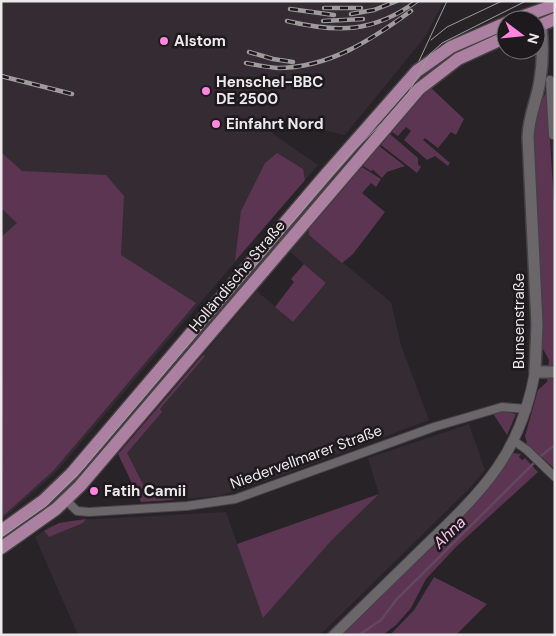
<svg xmlns="http://www.w3.org/2000/svg" width="556" height="636" viewBox="0 0 556 636" font-family="'DM Sans',sans-serif">
<rect width="100%" height="100%" fill="#272326"/>
<!-- built -->
<g fill="#352b32">
<polygon points="1,1 444,1 425,37 345,135 276,119 271,125 273,134 318,165 56,472 2,520"/>
<polygon points="555,138 555,202 551,139"/>
<polygon points="309,229 309,235 391,302 401,345 429,420 274,478 219,496 141,502 119,454 257,291 293,322 326,283 290,252"/>
<polygon points="469,424 485,470 468,490 320,635 78,635 35,537 50,526 75,520 226,512 263,617 331,541 379,494 368,458"/>
</g>
<!-- green -->
<g fill="#5b3551">
<polygon points="430,87 464,119 456,135 451,132 438,148 425,138 423,140 450,163 448,166 435,156 427,160 404,140 411,131 406,127 398,136 392,132"/>
<polygon points="547,91 555,220 555,469 527,444 525,436 538,390 547,382 549,360 543,349 533,130 540,103"/>
<polygon points="390,134 418,158 418,164 421,167 417,173 381,145"/>
<polygon points="379,146 405,166 387,172 382,178 373,170 371,171 363,166"/>
<polygon points="1,152 22,171 106,175 124,196 121,255 196,303 53,471 3,516 1,237 17,223 1,208"/>
<polygon points="277,153 303,169 305,180 235,261 241,211 265,163"/>
<polygon points="362,167 381,179 376,187 371,183 362,193 385,212 353,254 342,263 309,235 309,229"/>
<polygon points="327,179 332,183 60,501 1,543 1,535 35,512"/>
<polygon points="304,264 326,283 293,322 275,307 294,282 291,279"/>
<polygon points="203,355 205,356 160,409 162,412 127,453 148,494 180,491 172,500 141,502 118,454"/>
<polygon points="502,411 516,414 507,435 492,412"/>
<polygon points="513,453 521,454 519,457 522,460 525,458 538,472 457,546 426,579 411,608 396,625 383,635 340,635 479,498"/>
<polygon points="379,494 331,541 263,618 237,544"/>
<polygon points="86,519 83,523 49,537 44,531 59,523"/>
<polygon points="420,543 421,545 329,635 325,635"/>
<polygon points="434,577 487,604 456,635 390,635 414,610"/>
</g>
<g fill="none" stroke-linecap="round" stroke-linejoin="round">
<!-- stream -->
<polyline stroke="#65465f" stroke-width="2.5" points="359,635 381,620 396,600 542,455 555,445"/>
<!-- minor casing -->
<g stroke="#454144" stroke-width="10">
<g id="minor">
<polyline points="550,80 553,135"/>
<polyline points="514,441 527,450 555,477"/>
<polyline points="66,500 77,511 89,512 187,506 235,499 434,427 502,407 527,409"/>
</g>
</g>
<!-- tertiary casing -->
<g stroke="#454144" stroke-width="12">
<path id="tertiary" d="M334,635c30,-29 60,-59 90,-88 58,-56 96,-91 111,-175"/>
</g>
<!-- secondary casing -->
<g stroke="#454144" stroke-width="14">
<path id="secondary" d="M541,25c2,18 2,37 -1,55 -3,21 -11,34 -12,57l9,188 -2,47h20"/>
</g>
<!-- primary casing -->
<g stroke="#454144" stroke-width="15">
<g id="primary">
<polyline points="513,20 555,5"/>
<polyline points="536,27 555,19"/>
<polyline points="1,531 44,500 72,473 323,178 417,71 451,47 506,23"/>
<polyline points="1,548 56,509 80,486 419,89 458,59 506,37"/>
</g>
</g>
<!-- minor -->
<use href="#minor" stroke="#6b666a" stroke-width="8"/>
<!-- tertiary -->
<use href="#tertiary" stroke="#6b666a" stroke-width="10"/>
<!-- secondary -->
<use href="#secondary" stroke="#6b666a" stroke-width="11"/>
<!-- primary -->
<use href="#primary" stroke="#ac80a0" stroke-width="12"/>
<!-- tram -->
<g stroke="#9e9b9d" stroke-width="1">
<polyline points="431,40 447,27 502,1"/>
<polyline points="419,61 447,1"/>
<polyline points="1,537 46,506 82,470 351,153 380,125 409,92 429,55 442,43 526,1"/>
</g>
<!-- rail casing -->
<g stroke="#9e9b9d" stroke-width="4.5">
<g id="rail">
<polyline points="324,8 361,8"/>
<polyline points="290,9 334,15"/>
<polyline points="351,14 374,10 397,1"/>
<path d="M287,21c51,12 86,12 130,-20"/>
<polyline points="323,21 363,19"/>
<polyline points="249,52 273,59 293,62"/>
<path d="M246,63c10,2 21,4 31,5 52,0 94,-28 134,-57"/>
<polyline points="1,76 72,94"/>
</g>
</g>
<!-- rail -->
<use href="#rail" stroke="#1e191c" stroke-width="2.5" stroke-dasharray="8" stroke-linecap="butt"/>
</g>
<!-- markers -->
<g fill="#ff85df" stroke="#1e191c" stroke-width="2">
<circle cx="164" cy="41" r="5"/>
<circle cx="206" cy="91" r="5"/>
<circle cx="216" cy="124" r="5"/>
<circle cx="94" cy="491" r="5"/>
</g>
<g text-anchor="middle" stroke-width="5" stroke-linejoin="round" paint-order="stroke">
<!-- poi labels -->
<g font-size="15" font-weight="bold" fill="#ece9eb" stroke="#1e191c" text-anchor="start">
<text x="174" y="46">Alstom</text>
<text x="216" y="87">Henschel-BBC<tspan x="216" dy="17">DE 2500</tspan></text>
<text x="226" y="129">Einfahrt Nord</text>
<text x="104" y="496">Fatih Camii</text>
</g>
<!-- street labels -->
<g font-size="15" fill="#ece9eb" stroke="#1e191c">
<text transform="translate(237 276) rotate(-50)" y="5">Holländische Straße</text>
<text transform="translate(519 321) rotate(-90)" y="5">Bunsenstraße</text>
<text transform="translate(306 457) rotate(-20)" y="5">Niedervellmarer Straße</text>
</g>
<!-- water labels -->
<g font-size="16" font-style="italic" fill="#fcc3ea" stroke="#1e191c">
<text transform="translate(449 532) rotate(-44)" y="6">Ahna</text>
</g>
</g>
<!-- border -->
<rect width="556" height="636" fill="none" stroke="#ece9eb" stroke-width="5"/>
<!-- north arrow -->
<g transform="translate(521 35) rotate(106)"><circle r="24" fill="#1e191c" stroke="#706c6f"/>
<path d="M0-4L9 19L0 12L-9 19Z" fill="#ff85df"/>
<text y="-8" font-size="14" font-weight="bold" text-anchor="middle" fill="#ece9eb">N</text>
</g>
</svg>
